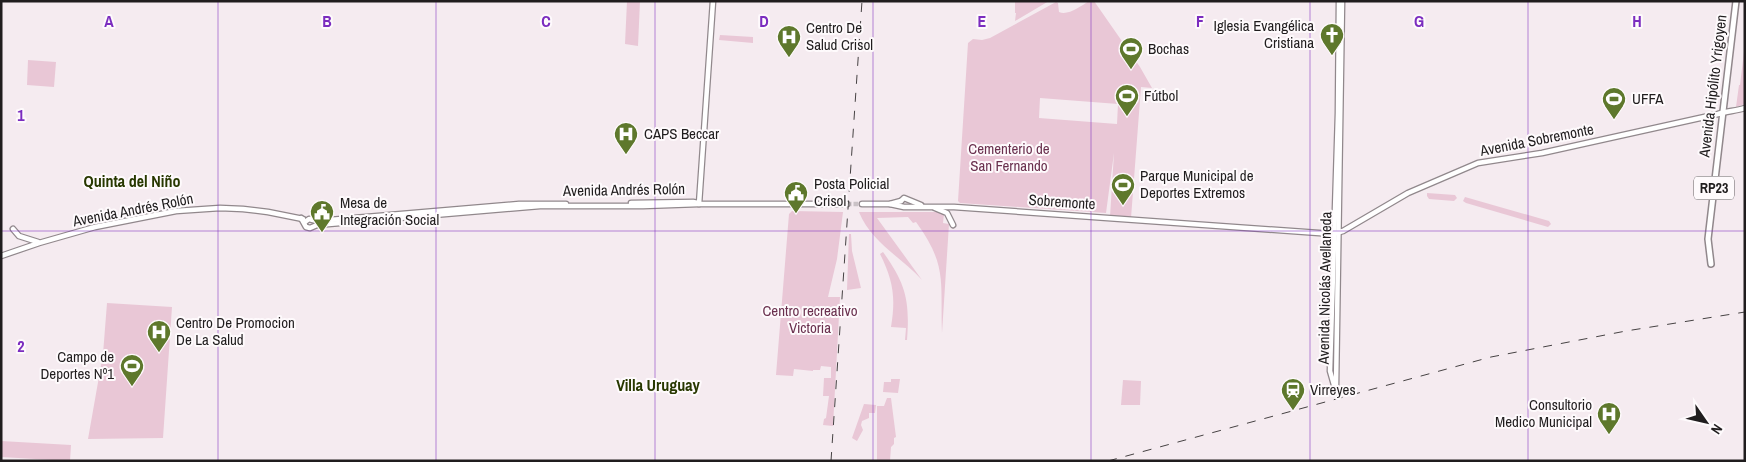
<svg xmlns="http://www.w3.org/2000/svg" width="1746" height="462" viewBox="0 0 1746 462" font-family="'Archivo Narrow',sans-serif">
<rect width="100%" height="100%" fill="#f5ebf0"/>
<!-- green -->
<g fill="#e9c7d6" fill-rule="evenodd">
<polygon points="627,1 640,1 638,46 625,44"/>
<polygon points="1015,1 1049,1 1015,21 1016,13 1015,13"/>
<path d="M1089,1h5l46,66 12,21 -11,-1 -10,131 -21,-1 4,-64 -8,60 -146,-10 -2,-2 10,-158 5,-4 9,1 8,-2 66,-36 2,1 1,9c9,4 22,-6 30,-11zM1040,98l78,6 -1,20 -78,-6z"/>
<polygon points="720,35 753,37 753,43 719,40"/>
<polygon points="1744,52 1745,104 1736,107 1739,85 1740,85"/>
<polygon points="28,60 56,62 54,87 27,85"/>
<polygon points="1427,193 1455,195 1457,198 1454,201 1429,199 1427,196"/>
<polygon points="1465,197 1549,221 1551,224 1548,227 1466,203 1463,201"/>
<polygon points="792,211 843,212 837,259 828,297 840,297 833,426 823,425 824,419 826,418 829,396 823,396 824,378 831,378 831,367 821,366 820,370 813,370 813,371 794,369 793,376 776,375 789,214"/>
<path d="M859,212h80l5,2 -1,9 6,1 -7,109c-2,-51 6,-67 -26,-111l-3,1 -5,-6 -31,1 45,62c-21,-23 -51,-38 -63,-68z"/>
<polygon points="849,234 851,234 852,251 861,288 847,290"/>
<path d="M883,252c23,32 27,49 24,88h-2l1,-12 -15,-1c5,-30 2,-47 -11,-73z"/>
<polygon points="107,303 172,307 163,438 88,439 103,354"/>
<polygon points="891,379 900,379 898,393 883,392 884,382 891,382"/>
<polygon points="1123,380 1141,381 1140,405 1121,405"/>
<polygon points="887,398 891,398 896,437 894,438 894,444 891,447 890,461 877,461 877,406 884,406"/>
<polygon points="864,404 876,405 875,413 869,413 869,418 862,421 861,425 863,430 857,441 852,438"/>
<polygon points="1,441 71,445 70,461 1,457"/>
</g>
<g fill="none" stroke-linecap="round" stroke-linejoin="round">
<!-- secondary-tunnel -->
<polyline stroke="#cac2c6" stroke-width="4.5" stroke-dasharray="4.5 2" stroke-linecap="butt" points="847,204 862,204"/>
<!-- secondary casing -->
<g stroke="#91888c" stroke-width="7">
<g id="secondary">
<polyline points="901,201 904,198 921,205"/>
<polyline points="631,203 693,202 698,203"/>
<polyline points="699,204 713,1"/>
<polyline points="862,204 890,204 901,201"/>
<path d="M890,204l14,3h50l379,27 10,-3 65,-38 70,-30 64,-10 176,-39c9,-3 18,-3 27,-6"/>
<polyline points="935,208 947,213 953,225"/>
<polyline points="301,218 306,227 310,228 317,225 540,206 643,206 699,204 847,204"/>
<polyline points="305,222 309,219 317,221 366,217 519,204 566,204"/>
<polyline points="13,229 19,236 38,242"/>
<polyline points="1,256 39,243 95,227 176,211 220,208 243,209 268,212 303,219"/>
<polyline points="1336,387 1342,1"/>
<polyline points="1336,392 1330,371 1338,113 1339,1"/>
</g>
</g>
<!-- primary casing -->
<g stroke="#91888c" stroke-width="8">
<polyline id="primary" points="1711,264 1708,239 1736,1"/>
</g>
<!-- secondary -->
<use href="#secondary" stroke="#fff" stroke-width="4.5"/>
<!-- primary -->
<use href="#primary" stroke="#fff" stroke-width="5"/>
<!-- rail -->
<g stroke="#464243" stroke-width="1" stroke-dasharray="9 9" stroke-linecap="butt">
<polyline points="831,461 862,1"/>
<polyline points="1108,461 1491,357 1626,331 1745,312"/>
</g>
</g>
<!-- grid -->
<path fill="none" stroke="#7b2cbf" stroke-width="1" stroke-opacity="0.55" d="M218,1v460M436,1v460M655,1v460M873,1v460M1091,1v460M1310,1v460M1528,1v460M1,231h1744"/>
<!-- icons -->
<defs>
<g id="church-pin" transform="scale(1.25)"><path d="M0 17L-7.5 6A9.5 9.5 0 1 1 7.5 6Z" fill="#5e782c" stroke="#fefafc"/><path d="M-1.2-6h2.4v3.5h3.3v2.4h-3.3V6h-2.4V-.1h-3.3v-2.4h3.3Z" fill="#fff"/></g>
<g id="hospital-pin" transform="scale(1.25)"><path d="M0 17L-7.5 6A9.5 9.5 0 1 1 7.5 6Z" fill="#5e782c" stroke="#fefafc"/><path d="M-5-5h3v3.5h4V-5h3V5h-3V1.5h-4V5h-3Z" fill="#fff"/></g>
<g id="stadium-pin" transform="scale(1.25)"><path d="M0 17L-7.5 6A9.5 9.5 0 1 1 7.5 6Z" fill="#5e782c" stroke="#fefafc"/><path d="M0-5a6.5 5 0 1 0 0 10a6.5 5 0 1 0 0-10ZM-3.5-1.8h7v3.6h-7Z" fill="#fff"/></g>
<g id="civic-pin" transform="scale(1.25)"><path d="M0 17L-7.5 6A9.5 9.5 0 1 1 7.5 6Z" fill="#5e782c" stroke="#fefafc"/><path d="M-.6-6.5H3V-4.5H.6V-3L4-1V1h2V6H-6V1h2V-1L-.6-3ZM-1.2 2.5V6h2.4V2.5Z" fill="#fff"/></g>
<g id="station-pin" transform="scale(1.25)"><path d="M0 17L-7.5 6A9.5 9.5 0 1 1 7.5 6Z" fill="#5e782c" stroke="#fefafc"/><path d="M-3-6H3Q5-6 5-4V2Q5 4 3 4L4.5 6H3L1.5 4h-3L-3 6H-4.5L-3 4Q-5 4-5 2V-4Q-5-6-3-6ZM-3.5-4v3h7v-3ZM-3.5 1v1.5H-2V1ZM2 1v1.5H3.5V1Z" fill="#fff"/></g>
</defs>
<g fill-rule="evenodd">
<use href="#church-pin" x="1332" y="35"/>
<use href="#hospital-pin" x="789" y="37"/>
<use href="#stadium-pin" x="1131" y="49"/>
<use href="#stadium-pin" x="1127" y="96"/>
<use href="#stadium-pin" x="1614" y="99"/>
<use href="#hospital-pin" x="626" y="134"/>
<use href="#stadium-pin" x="1123" y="185"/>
<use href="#civic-pin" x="796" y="193"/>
<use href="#civic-pin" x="322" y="212"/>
<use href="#hospital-pin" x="159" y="332"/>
<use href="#stadium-pin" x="132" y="366"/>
<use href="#station-pin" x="1293" y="390"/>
<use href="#hospital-pin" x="1609" y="414"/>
</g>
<g text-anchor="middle" stroke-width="4" stroke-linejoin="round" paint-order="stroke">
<!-- shield labels -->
<rect fill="#fefafc" stroke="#635f61" stroke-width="1" x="1694" y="176.5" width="40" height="23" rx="4"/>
<g font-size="14" font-weight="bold" fill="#201d1e">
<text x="1714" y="193">RP23</text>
</g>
<!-- poi labels -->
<g font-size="15" fill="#201d1e" stroke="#fefafc" text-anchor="start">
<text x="1314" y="31" text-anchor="end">Iglesia Evangélica<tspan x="1314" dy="17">Cristiana</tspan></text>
<text x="806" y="33">Centro De<tspan x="806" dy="17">Salud Crisol</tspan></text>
<text x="1148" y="54">Bochas</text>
<text x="1144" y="101">Fútbol</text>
<text x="1632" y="104">UFFA</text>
<text x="644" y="139">CAPS Beccar</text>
<text x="1140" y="181">Parque Municipal de<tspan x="1140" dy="17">Deportes Extremos</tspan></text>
<text x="814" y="189">Posta Policial<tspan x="814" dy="17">Crisol</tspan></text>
<text x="340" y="208">Mesa de<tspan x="340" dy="17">Integración Social</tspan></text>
<text x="176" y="328">Centro De Promocion<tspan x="176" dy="17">De La Salud</tspan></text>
<text x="114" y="362" text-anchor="end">Campo de<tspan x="114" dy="17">Deportes Nº1</tspan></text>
<text x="1310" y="395">Virreyes</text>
<text x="1592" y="410" text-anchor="end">Consultorio<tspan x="1592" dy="17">Medico Municipal</tspan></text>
</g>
<!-- street labels -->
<g font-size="15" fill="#201d1e" stroke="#fefafc">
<text transform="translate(1713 86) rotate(-83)" y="5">Avenida Hipólito Yrigoyen</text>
<text transform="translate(1537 140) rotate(-11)" y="5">Avenida Sobremonte</text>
<text transform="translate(624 190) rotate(-1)" y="5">Avenida Andrés Rolón</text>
<text transform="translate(1062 202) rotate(4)" y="5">Sobremonte</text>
<text transform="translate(133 210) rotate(-11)" y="5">Avenida Andrés Rolón</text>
<text transform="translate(1325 288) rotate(-89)" y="5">Avenida Nicolás Avellaneda</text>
</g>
<!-- park labels -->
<g font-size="15" fill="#6a304e" stroke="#fefafc">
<text x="1009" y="154">Cementerio de<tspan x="1009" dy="17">San Fernando</tspan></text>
<text x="810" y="316">Centro recreativo<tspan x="810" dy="17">Victoria</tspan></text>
</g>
<!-- neighbourhood labels -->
<g font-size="16" font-weight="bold" fill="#283800" stroke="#fefafc">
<text x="132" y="187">Quinta del Niño</text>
<text x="658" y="391">Villa Uruguay</text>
</g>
</g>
<g font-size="16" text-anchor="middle" font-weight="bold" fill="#7b2cbf" stroke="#fefafc" stroke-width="4" stroke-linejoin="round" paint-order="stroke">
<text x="109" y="27">A</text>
<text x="327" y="27">B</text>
<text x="546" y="27">C</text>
<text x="764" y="27">D</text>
<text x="982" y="27">E</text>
<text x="1200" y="27">F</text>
<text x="1419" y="27">G</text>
<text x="1637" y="27">H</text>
<text x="21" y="121">1</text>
<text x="21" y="352">2</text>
</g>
<!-- border -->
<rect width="1746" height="462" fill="none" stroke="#201d1e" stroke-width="5"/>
<!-- north arrow -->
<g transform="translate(1706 422) rotate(124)" stroke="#fefafc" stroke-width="4" paint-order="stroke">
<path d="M0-4L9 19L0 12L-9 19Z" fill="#201d1e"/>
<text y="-8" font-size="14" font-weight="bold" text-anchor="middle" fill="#201d1e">N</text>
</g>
</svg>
